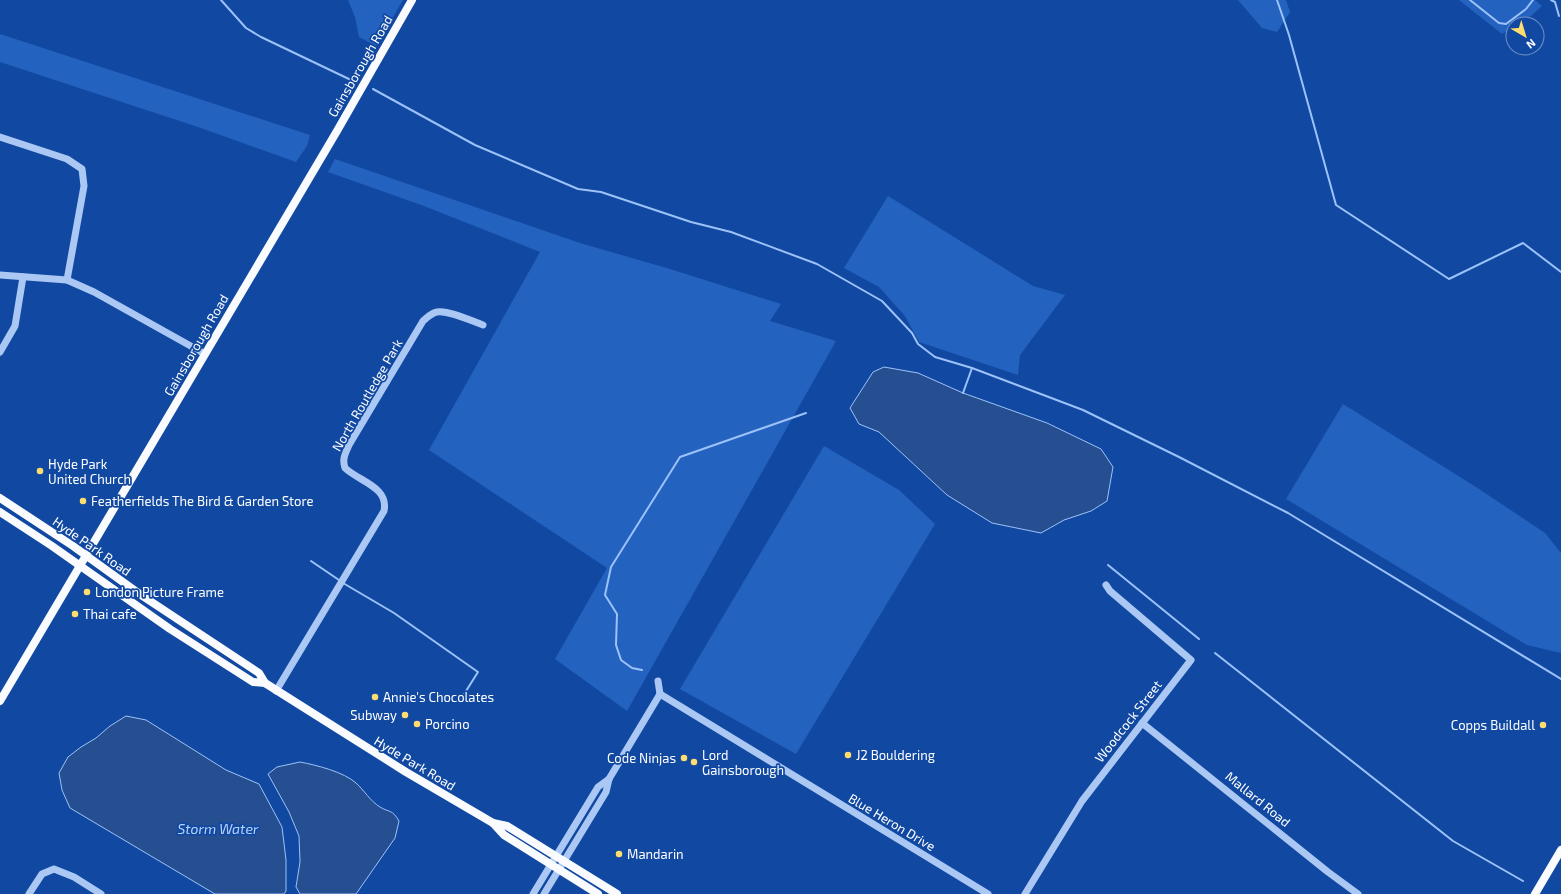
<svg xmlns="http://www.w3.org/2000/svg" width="1561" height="894" viewBox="0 0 1561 894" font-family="'Exo 2',sans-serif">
<rect width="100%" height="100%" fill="#1149a2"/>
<!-- green -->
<g fill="#2462c0">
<polygon points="348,0 403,0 376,46 359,37 355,17"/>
<polygon points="1238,0 1286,0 1290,12 1277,32 1262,28"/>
<path d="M1459,0h76l7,6c-8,7 -18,18 -29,18v3l-11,7z"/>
<polygon points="0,34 310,135 307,146 296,162 198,127 0,62"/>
<polygon points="335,159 580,243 670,269 781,304 770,321 836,341 627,711 555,659 607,568 429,450 540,252 424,206 328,172"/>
<polygon points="888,196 1033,286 1065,295 1020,355 1018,375 919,342 905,316 879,287 844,268"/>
<polygon points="1343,404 1476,487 1545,533 1561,553 1561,653 1527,645 1286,499"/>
<polygon points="824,446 899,490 935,524 796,754 680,689"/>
</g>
<!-- water -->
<g fill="#264f92" stroke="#9dc2f9">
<polygon points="884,367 918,373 963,393 1047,423 1101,449 1113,467 1107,501 1091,511 1064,520 1041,533 992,523 947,495 879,432 859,424 850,408 873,372"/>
<polygon points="126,716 146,720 226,770 259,784 282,827 286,860 286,891 284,894 215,894 70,808 62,790 59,773 68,757 81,747 96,738 110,726"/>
<path d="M300,762c16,3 44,10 56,21 8,7 14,18 24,24 10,6 12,2 19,14l-4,17 -39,56h-56l-4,-7 4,-25 -1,-26 -10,-24 -21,-38 9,-7z"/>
</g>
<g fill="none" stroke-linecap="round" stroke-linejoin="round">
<!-- stream -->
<g stroke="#9dc2f9" stroke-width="2">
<polyline points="221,0 246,28 261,37 351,80"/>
<polyline points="1277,0 1289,35 1336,205 1449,279 1523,243 1561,272"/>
<polyline points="1470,0 1499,23 1506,24 1526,9 1533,0"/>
<polyline points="1551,0 1555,2 1559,16"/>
<polyline points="373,89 475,145 578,189 601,192 691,222 731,232 817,264 882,301 912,333 918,344 935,357 972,368 1083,410 1179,457 1288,513 1561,679"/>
<polyline points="963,393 972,368"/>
<polyline points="311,561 339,580"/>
<polyline points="1108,565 1199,639"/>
<polyline points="343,583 394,613 478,672 461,699"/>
<polyline points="1215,653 1453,841 1523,881"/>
<polyline points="642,670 632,668 621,660 616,645 617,614 605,595 611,567 680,457 806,413"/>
</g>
<!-- minor -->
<g stroke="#abc8f5" stroke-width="7">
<polyline points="0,137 67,159 82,169 84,186 67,280"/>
<polyline points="0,275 67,280 94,292 205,354"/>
<polyline points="0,352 15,326 23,277"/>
<polyline points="658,681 660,694"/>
<path d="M276,691l108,-180c5,-24 -24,-29 -39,-43 -3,-9 0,-14 4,-23l74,-124c5,-4 8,-8 14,-9 11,-2 35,9 46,13"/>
<polyline points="660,694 988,894"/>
<polyline points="1142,723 1328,872 1358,894"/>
<polyline points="29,894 42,874 54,869 74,877 101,894"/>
<polyline points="533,894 598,787 609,779"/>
<polyline points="544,894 606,792 609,779 660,694"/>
<polyline points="1025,894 1082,801 1191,660 1110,591 1106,585"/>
</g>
<!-- major -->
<g stroke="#f9fbff" stroke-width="8">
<polyline points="0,498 73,546 141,595 259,673 265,683"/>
<polyline points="0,512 52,546 170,629 253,682 265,683 406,772 493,823 507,826 617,894"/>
<polyline points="0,701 337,131 412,0"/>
<polyline points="493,823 504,835 598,894"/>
<polyline points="1535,894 1561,850"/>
</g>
</g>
<!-- markers -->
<g fill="#ffdd6f" stroke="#1149a2" stroke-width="1.5">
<circle cx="40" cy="471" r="4"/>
<circle cx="83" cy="501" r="4"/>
<circle cx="87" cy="592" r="4"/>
<circle cx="75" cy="614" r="4"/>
<circle cx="375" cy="697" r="4"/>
<circle cx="405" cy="715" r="4"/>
<circle cx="417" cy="724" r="4"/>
<circle cx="1543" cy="725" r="4"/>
<circle cx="848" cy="755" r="4"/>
<circle cx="684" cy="758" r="4"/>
<circle cx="694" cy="762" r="4"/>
<circle cx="619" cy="854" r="4"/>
</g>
<g text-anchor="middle" stroke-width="3.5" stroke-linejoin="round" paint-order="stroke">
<!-- street labels -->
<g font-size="13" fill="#fff" stroke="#1149a2">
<text transform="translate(360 66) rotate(-60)" y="5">Gainsborough Road</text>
<text transform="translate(196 345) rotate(-60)" y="5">Gainsborough Road</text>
<text transform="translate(367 395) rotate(-60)" y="5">North Routledge Park</text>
<text transform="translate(92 546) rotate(35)" y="5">Hyde Park Road</text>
<text transform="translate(1128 721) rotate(-52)" y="5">Woodcock Street</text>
<text transform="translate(415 763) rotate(31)" y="5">Hyde Park Road</text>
<text transform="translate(1258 799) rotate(39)" y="5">Mallard Road</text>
<text transform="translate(892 822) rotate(31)" y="5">Blue Heron Drive</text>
</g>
<!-- poi labels -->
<g font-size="13" fill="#fff" stroke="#1149a2" text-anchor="start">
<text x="48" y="469">Hyde Park<tspan x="48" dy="15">United Church</tspan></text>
<text x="91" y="506">Featherfields The Bird &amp; Garden Store</text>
<text x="95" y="597">London Picture Frame</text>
<text x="83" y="619">Thai cafe</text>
<text x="383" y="702">Annie's Chocolates</text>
<text x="397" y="720" text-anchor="end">Subway</text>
<text x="425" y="729">Porcino</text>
<text x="1535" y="730" text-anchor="end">Copps Buildall</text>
<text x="702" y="760">Lord<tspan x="702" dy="15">Gainsborough</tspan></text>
<text x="856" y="760">J2 Bouldering</text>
<text x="676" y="763" text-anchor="end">Code Ninjas</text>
<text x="627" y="859">Mandarin</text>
</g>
<!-- water labels -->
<g font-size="14" font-style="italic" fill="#b8d3fb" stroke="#1149a2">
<text x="218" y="834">Storm Water</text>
</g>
</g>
<!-- north arrow -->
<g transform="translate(1525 36) rotate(142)"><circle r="19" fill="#1149a2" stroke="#7092c7"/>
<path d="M0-3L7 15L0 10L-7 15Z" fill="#ffdd6f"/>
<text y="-6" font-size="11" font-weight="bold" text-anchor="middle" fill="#ffffff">N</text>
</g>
</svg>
